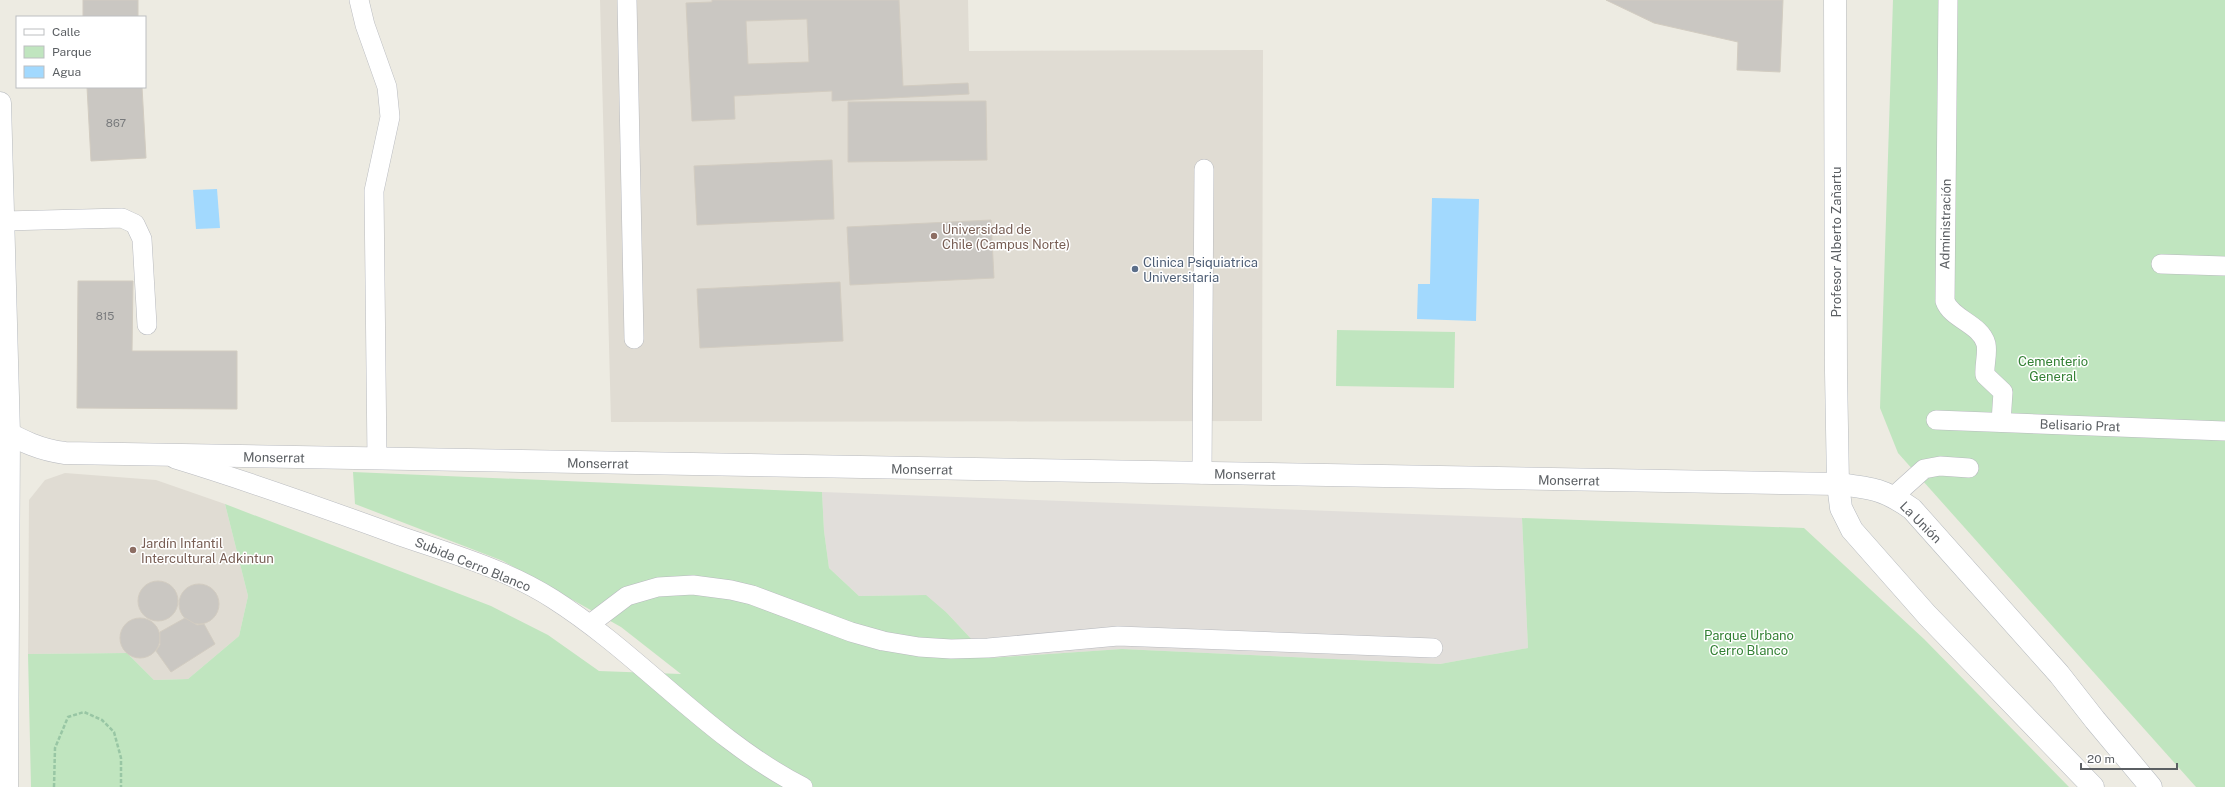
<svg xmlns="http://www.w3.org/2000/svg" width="2225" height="787" viewBox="0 0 2225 787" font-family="'Public Sans',sans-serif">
<rect width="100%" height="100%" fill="#edebe2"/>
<!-- industrial -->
<polygon fill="#e1deda" points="822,492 1522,518 1528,648 1440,664 1122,649 989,658 947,613 918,595 859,596 829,568 824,531"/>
<!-- education -->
<g fill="#e0dcd3">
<polygon points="600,0 968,0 969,51 1263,50 1262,421 611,422"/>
<polygon points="65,473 156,480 225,504 248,596 239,636 188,679 154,680 127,653 28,654 29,500 45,480"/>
</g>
<!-- green -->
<g fill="#c0e5bf">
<polygon points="1893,0 2225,0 2225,787 2196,787 1898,453 1880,408"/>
<polygon points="1337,330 1455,332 1454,388 1336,386"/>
<polygon points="353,472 822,492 824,531 829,568 859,596 926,595 947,613 989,658 1122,649 1440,664 1528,648 1522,518 1804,528 1924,639 2069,787 31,787 28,654 127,653 154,680 188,679 239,636 248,596 225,504 491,606 548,635 599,671 681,674 621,627 503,561 355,504"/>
</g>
<!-- water -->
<g fill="#a2d9fe">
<polygon points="217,189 220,228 196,229 193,190"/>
<polygon points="1432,198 1479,199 1476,321 1417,319 1418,284 1430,284"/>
</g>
<!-- building -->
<g fill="#cac7c2" stroke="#d2ccc1" fill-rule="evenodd">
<rect x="83" y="0" width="55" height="17"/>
<path d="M712,0h187l4,86 65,-3 1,11 -137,7v-10l-98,5 1,23 -43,2 -6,-118 26,-1zM807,19l2,43 -61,2 -2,-43z"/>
<polygon points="1606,0 1783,0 1780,72 1737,70 1738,42 1654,23"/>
<polygon points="87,87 142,87 146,158 91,161"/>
<polygon points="986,101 987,160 848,162 848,102"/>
<polygon points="832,160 834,219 697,225 694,166"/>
<polygon points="991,220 994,278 850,285 847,227"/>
<polygon points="78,281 133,281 132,351 237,351 237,409 77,408"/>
<polygon points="840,282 843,341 700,348 697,289"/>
<circle cx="158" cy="601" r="20"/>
<circle cx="199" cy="604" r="20"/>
<circle cx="140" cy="638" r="20"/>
<polygon points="185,618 197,625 204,624 215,644 171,672 156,651 160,645 160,632"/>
</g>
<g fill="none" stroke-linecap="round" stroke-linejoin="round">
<!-- service casing -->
<g stroke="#b8babf" stroke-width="20">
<g id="service">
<polyline points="359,0 365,25 387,87 390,117 374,191 377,459"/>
<polyline points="627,0 634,339"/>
<path d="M1948,0l-3,301c6,18 36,23 41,43 2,10 -2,21 -1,31l18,17 -2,30"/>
<polyline points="4,221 122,218 135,224 142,239 147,325"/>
<polyline points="2161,264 2225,266"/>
<polyline points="1936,420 2225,431"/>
<path d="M175,459c76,23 151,50 225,77 52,18 106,33 153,63 88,56 156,140 250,188"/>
<polyline points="1202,474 1204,169"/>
<polyline points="1894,496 1924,469 1940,466 1969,468"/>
<polyline points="590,624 627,596 658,587 693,585 731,590 752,595 851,632 883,641 919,647 951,649 988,648 1118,636 1433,648"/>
</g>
</g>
<!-- minor casing -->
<g stroke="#b8babf" stroke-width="23">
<path id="minor" d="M0,429c22,12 40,21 65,24l1773,31"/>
</g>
<!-- secondary casing -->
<g stroke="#b6babf" stroke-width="23">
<g id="secondary">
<polyline points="1835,0 1836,372 1838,484 1841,508 1852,530 1927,615 2093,787"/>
<polyline points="0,103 9,434 7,787"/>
<path d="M1838,484c33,4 46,5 74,25l147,165 36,46 56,67"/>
</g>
</g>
<!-- path -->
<polyline stroke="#98c6a4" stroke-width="2.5" stroke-dasharray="4 2" stroke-linecap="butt" points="54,787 55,748 68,717 84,712 102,720 114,732 121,758 121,787"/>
<!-- service -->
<use href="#service" stroke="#fff" stroke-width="19"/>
<!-- minor -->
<use href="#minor" stroke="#fff" stroke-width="22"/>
<!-- secondary -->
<use href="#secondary" stroke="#fff" stroke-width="22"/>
</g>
<!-- markers -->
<g fill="#8d6e63" stroke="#fff" stroke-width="1.5">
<circle cx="934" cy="236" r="4"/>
<circle cx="133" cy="550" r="4"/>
</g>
<circle fill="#5c6f8a" stroke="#fff" stroke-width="1.5" cx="1135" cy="269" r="4"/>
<g text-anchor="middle" stroke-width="3" stroke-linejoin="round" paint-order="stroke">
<!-- number labels -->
<g font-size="11" fill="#77797b">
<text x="116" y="127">867</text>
<text x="105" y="320">815</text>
</g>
<!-- street labels -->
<g font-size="13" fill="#5b5f63" stroke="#fff">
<text transform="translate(1945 224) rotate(-89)" y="5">Administración</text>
<text transform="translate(1836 242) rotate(-90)" y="5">Profesor Alberto Zañartu</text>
<text transform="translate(2080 425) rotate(2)" y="5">Belisario Prat</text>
<text transform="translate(274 457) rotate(1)" y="5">Monserrat</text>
<text transform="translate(598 463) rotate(1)" y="5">Monserrat</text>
<text transform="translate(922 469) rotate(1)" y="5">Monserrat</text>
<text transform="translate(1245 474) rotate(1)" y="5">Monserrat</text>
<text transform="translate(1569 480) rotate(1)" y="5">Monserrat</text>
<text transform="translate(1921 522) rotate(45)" y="5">La Unión</text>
<text transform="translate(473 564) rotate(22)" y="5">Subida Cerro Blanco</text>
</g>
<!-- education labels -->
<g font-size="13" fill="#785e54" stroke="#fff" text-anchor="start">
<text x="942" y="234">Universidad de<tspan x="942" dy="15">Chile (Campus Norte)</tspan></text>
<text x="141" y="548">Jardín Infantil<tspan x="141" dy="15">Intercultural Adkintun</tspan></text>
</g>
<!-- service labels -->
<g font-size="13" fill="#4e5e75" stroke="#fff" text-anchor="start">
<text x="1143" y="267">Clinica Psiquiatrica<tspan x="1143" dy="15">Universitaria</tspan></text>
</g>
<!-- park labels -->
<g font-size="13" fill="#348135" stroke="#fff">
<text x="2053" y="366">Cementerio<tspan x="2053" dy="15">General</tspan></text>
<text x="1749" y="640">Parque Urbano<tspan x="1749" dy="15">Cerro Blanco</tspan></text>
</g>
</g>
<!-- legend -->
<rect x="16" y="16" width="130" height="72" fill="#ffffff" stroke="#bdbfc1"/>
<rect x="24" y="29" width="20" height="6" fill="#ffffff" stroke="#bdbfc1"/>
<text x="52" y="36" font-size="12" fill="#5b5f63">Calle</text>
<rect x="24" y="46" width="20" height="12" fill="#c0e5bf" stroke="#bdbfc1"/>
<text x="52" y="56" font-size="12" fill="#5b5f63">Parque</text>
<rect x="24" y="66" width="20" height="12" fill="#a2d9fe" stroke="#bdbfc1"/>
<text x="52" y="76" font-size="12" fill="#5b5f63">Agua</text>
<!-- scale -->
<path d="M2081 763v6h96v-6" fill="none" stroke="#5b5f63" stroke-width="2"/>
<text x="2087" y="763" font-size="12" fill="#5b5f63" stroke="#ffffff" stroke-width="3" paint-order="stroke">20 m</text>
</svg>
